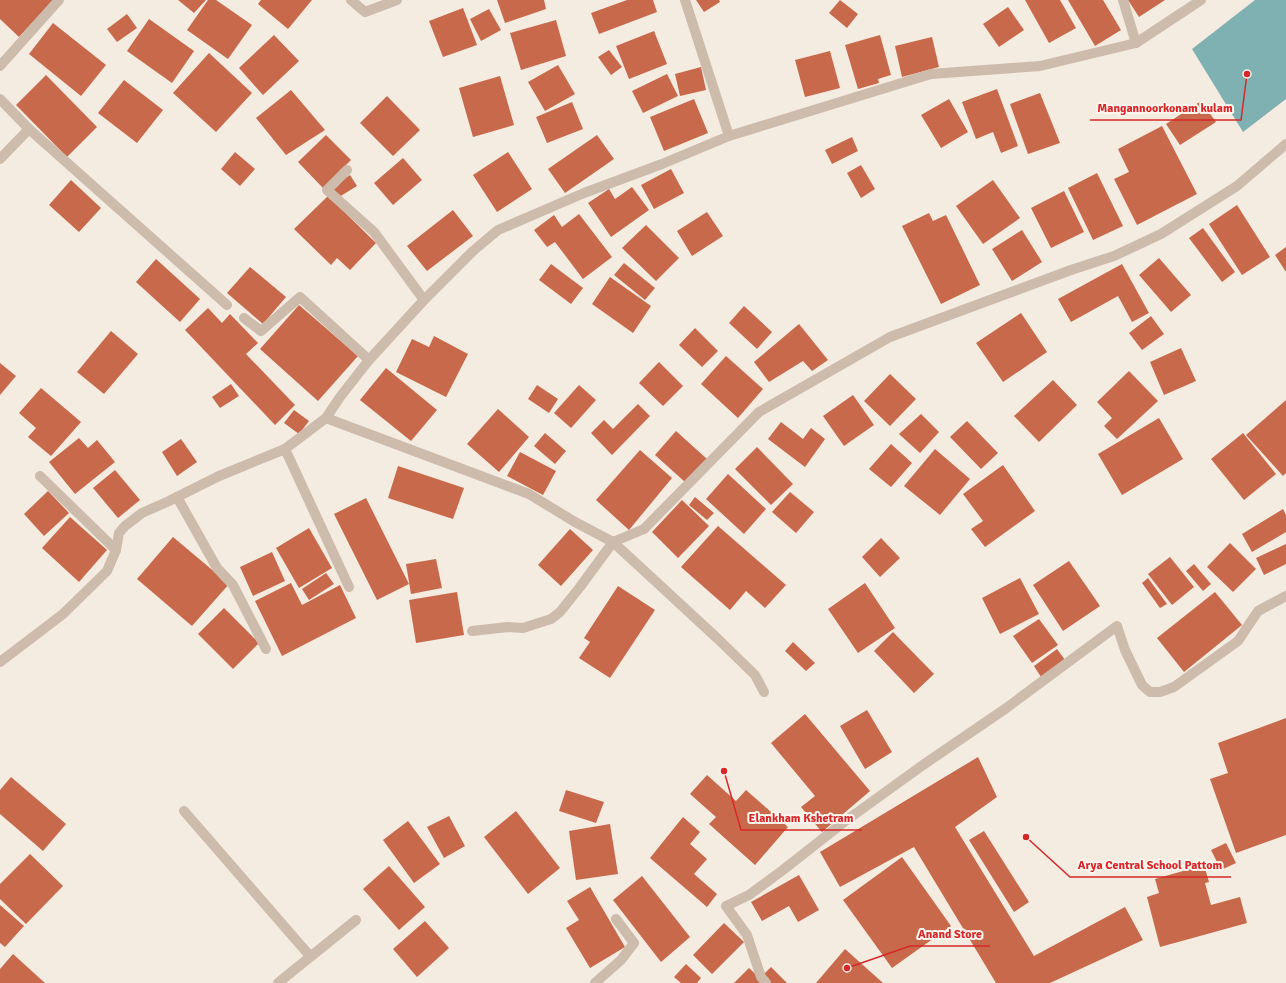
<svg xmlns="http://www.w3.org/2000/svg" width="1286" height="983" viewBox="0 0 1286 983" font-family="Signika,sans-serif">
<rect width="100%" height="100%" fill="#f4ebe1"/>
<!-- water -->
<polygon fill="#7fb0b2" points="1255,0 1286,0 1286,99 1243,132 1192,49"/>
<!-- building -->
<g fill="#c8694b">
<polygon points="0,0 53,0 19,37 0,19"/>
<polygon points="178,0 206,0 194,13"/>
<polygon points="208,0 216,0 252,25 228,59 187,30"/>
<polygon points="261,0 312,0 288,29 258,4"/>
<polygon points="497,0 544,0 546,9 505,23"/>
<polygon points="627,0 653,0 657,12 599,34 591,13"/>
<polygon points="696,0 719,0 720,2 704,12"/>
<polygon points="840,0 858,14 847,28 829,13"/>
<polygon points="1025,0 1060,0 1076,28 1049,43"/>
<polygon points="1068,0 1103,0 1121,30 1095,46"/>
<polygon points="1128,0 1165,0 1139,17"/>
<polygon points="1008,7 1024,30 999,47 983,24"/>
<polygon points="463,8 477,45 443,57 429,21"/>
<polygon points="489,9 501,30 481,41 470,19"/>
<polygon points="127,14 137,28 117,42 107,29"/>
<polygon points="149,19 194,51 172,83 127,51"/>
<polygon points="556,20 566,56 521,70 510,33"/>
<polygon points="53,23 106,65 81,96 29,54"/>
<polygon points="654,31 667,64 629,79 616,46"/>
<polygon points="274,35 299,61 263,95 239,68"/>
<polygon points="880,35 891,75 878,79 879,83 858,89 845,45"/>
<polygon points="932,37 939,67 902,77 895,46"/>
<polygon points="609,50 622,67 611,75 598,57"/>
<polygon points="830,51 840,88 805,97 795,60"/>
<polygon points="209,53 252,93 216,132 173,93"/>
<polygon points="558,65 575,94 545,111 528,82"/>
<polygon points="701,67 706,90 680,96 675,74"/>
<polygon points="667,74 678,96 643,113 632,91"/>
<polygon points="46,75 97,127 67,157 16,105"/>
<polygon points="500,76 514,125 473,137 459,88"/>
<polygon points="124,80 163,110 137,143 98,113"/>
<polygon points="997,89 1018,146 1001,153 993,132 976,139 962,102"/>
<polygon points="291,90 325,130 286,155 256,118"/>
<polygon points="1040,93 1060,143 1028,154 1010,104"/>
<polygon points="387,96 420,130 393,156 360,123"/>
<polygon points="694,99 708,133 664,151 650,117"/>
<polygon points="949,99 968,132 941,148 921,115"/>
<polygon points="1201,101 1216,122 1180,145 1166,124"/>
<polygon points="572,102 583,129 547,143 536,117"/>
<polygon points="1162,126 1197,194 1137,225 1114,179 1129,172 1118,149"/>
<polygon points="326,135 351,160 323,188 298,162"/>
<polygon points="597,135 614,159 565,193 548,169"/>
<polygon points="852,137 858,151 832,164 825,150"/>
<polygon points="235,152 255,169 240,186 221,169"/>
<polygon points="508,152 532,189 497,212 473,175"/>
<polygon points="403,158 422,180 393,205 374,183"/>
<polygon points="861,165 875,189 861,198 847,173"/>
<polygon points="671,169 684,193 654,209 641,185"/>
<polygon points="1097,173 1123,226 1093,240 1068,188"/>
<polygon points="350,175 357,186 339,197 332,187"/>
<polygon points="71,180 101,208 79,232 49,205"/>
<polygon points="993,180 1020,218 983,244 956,206"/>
<polygon points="632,187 649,210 611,237 588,203 609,189 615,199"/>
<polygon points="1064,191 1084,232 1051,248 1031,208"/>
<polygon points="328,196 376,243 350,270 337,258 331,265 294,229"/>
<polygon points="1237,205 1270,257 1242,275 1209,224"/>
<polygon points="453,210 473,236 427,271 407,246"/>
<polygon points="707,212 723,236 692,256 677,231"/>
<polygon points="929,213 933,221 946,215 980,285 941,304 902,226"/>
<polygon points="579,214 612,257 583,279 555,242 547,247 534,230 554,215 562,227"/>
<polygon points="646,225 679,258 656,281 622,248"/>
<polygon points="1203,228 1235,272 1222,282 1189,238"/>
<polygon points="1022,230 1042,262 1012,281 992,249"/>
<polygon points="1286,247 1286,272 1275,255"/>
<polygon points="1159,258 1191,295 1171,312 1139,275"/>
<polygon points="156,259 200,299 180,322 136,282"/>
<polygon points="624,263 655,288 645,300 614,275"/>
<polygon points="551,264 583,288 571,304 539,280"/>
<polygon points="1122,264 1149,313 1132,322 1118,296 1071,322 1058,299"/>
<polygon points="250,267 286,297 263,324 227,293"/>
<polygon points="610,277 651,306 633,333 592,304"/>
<polygon points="299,305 358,356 318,401 260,349"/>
<polygon points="744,306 772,332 757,349 729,323"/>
<polygon points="208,308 222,323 230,314 258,343 246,354 295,405 275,425 185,330"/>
<polygon points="1021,313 1047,352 1003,382 976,343"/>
<polygon points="1151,316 1164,334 1142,350 1129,333"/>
<polygon points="799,324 828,360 812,371 803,361 769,382 754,362"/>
<polygon points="695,328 718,351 702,367 679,345"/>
<polygon points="111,331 138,354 104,394 77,372"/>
<polygon points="434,336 468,354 446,397 396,372 412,339 429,347"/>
<polygon points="1181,348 1196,381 1164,395 1150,362"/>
<polygon points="726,356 763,389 738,418 701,384"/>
<polygon points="659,362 683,386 663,406 639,383"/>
<polygon points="0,363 16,376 0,395"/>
<polygon points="386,368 437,410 411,441 360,400"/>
<polygon points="1129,371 1158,401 1117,439 1104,426 1112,418 1097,402"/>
<polygon points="890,374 916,399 890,426 864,401"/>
<polygon points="1053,380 1077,405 1039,442 1014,416"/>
<polygon points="231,384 239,396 220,408 212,397"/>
<polygon points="537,385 558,399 549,413 528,399"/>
<polygon points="579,385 596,400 571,428 554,413"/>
<polygon points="41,388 81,422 51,456 28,437 36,428 19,413"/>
<polygon points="853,395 874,425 844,446 823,416"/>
<polygon points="1286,400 1286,473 1283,476 1246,435"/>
<polygon points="638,404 650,416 612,455 591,433 604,420 613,429"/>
<polygon points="498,409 529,437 499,472 467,444"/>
<polygon points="294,410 309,421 299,434 284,423"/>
<polygon points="921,414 939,432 920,453 899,434"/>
<polygon points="1159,418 1183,459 1122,495 1098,454"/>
<polygon points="967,421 998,453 981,469 950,437"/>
<polygon points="781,422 803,439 811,428 825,439 805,467 768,439"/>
<polygon points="676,431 707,459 685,482 655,455"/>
<polygon points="545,433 566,451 555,464 534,446"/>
<polygon points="1243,433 1276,474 1244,500 1211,459"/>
<polygon points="79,438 88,448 97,440 115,462 75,494 49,462"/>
<polygon points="181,439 197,462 177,476 162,452"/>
<polygon points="891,444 912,463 891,487 869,469"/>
<polygon points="757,447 793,484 771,505 735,469"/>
<polygon points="935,449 970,479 940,515 904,486"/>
<polygon points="640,450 672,478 629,530 596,500"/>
<polygon points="520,452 556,471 543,495 507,476"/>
<polygon points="1003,465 1035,511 985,547 971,529 983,521 963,494"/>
<polygon points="398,466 464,488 453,519 388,498"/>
<polygon points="115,470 140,500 118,518 93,488"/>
<polygon points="728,474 766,509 744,534 706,499"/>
<polygon points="48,491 69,513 44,536 24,514"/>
<polygon points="790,492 814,512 796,533 772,512"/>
<polygon points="695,497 714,513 707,520 689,505"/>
<polygon points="366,498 409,584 377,600 334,514"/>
<polygon points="682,500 709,526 678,558 652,532"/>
<polygon points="1283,509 1286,515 1286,532 1252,552 1242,534"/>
<polygon points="70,517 107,550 79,582 42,548"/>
<polygon points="718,526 786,585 765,608 746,591 730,610 681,567"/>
<polygon points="309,528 332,568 299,588 276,548"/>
<polygon points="570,529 593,550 561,586 538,565"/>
<polygon points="173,537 229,584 192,626 137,579"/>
<polygon points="881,538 900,558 880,577 862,557"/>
<polygon points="1230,543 1256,569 1233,592 1207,567"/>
<polygon points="1286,544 1286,564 1264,575 1256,558"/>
<polygon points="272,552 285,581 253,596 240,567"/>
<polygon points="1170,557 1194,587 1172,605 1148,574"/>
<polygon points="436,559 442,588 411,594 406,564"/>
<polygon points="1069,561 1100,606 1063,631 1033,585"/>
<polygon points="1194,564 1211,584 1203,591 1186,571"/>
<polygon points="326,573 334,584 309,600 302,589"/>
<polygon points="1020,578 1039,614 1000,634 982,598"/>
<polygon points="1148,578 1167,604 1160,608 1142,583"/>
<polygon points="291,583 302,605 340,585 356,618 282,656 255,601"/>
<polygon points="865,583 895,628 858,653 828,609"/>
<polygon points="618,586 655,610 610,678 579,658 590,642 584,638"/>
<polygon points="457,592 464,635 416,643 409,600"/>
<polygon points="1215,592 1242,625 1184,672 1157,638"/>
<polygon points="224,608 259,643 233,669 198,634"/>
<polygon points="1039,619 1058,645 1032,663 1013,636"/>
<polygon points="893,632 934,674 914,693 874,651"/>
<polygon points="793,642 815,663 806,671 785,651"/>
<polygon points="1057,649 1065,660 1041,677 1034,666"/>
<polygon points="867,710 892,752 865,769 840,726"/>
<polygon points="805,714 870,791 822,832 801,807 815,796 771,743"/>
<polygon points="1286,718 1286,835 1236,853 1210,779 1228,773 1218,743"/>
<polygon points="978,757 997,797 955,827 1034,956 1125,907 1143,940 1050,983 996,983 914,847 840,887 820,852"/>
<polygon points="707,775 736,801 746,790 788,827 755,865 709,824 716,817 690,794"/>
<polygon points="11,777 66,824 43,851 0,814 0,790"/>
<polygon points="566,790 604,802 596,823 559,811"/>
<polygon points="516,811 560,868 528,894 484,837"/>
<polygon points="449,816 465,846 444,858 427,827"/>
<polygon points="683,817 700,832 690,844 707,859 694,874 717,894 707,907 650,858"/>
<polygon points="408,821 440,864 414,883 383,840"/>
<polygon points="610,824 618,874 576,880 569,831"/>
<polygon points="984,831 1029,902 1014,912 969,840"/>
<polygon points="1226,843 1236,863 1221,870 1211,850"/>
<polygon points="30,854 63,886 26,924 0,899 0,884"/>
<polygon points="902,857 951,926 892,968 843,900"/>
<polygon points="1204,865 1209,882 1205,883 1211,905 1240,897 1247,923 1160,947 1147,897 1159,893 1155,879"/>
<polygon points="389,866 425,907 399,930 363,889"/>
<polygon points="799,875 819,910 798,922 789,906 762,921 751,902"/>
<polygon points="642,876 690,937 661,962 613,900"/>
<polygon points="590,887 625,947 590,968 566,928 579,920 567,901"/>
<polygon points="0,905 24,926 5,947 0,943"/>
<polygon points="425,921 449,948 417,977 393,949"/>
<polygon points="724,923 744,942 712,974 693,955"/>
<polygon points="845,949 883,983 816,983"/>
<polygon points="13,954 45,983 0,983 0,969"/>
<polygon points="686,964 701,978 697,983 681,983 674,977"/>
<polygon points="771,967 787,983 770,983 762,976"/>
<polygon points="749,968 765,983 734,983"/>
</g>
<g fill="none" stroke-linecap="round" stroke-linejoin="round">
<!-- lane -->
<polyline stroke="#cdbbac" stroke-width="10" points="184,811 310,956"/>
<!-- street -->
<g stroke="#cdbbac" stroke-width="10">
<polyline points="351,0 365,12 397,0"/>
<polyline points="685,0 729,136"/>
<polyline points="1123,0 1136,43"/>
<polyline points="0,66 59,0"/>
<polyline points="0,99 29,129 227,305"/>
<polyline points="0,159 29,129"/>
<polyline points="347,170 327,190 374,232 424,300"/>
<polyline points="244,318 261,331 300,297 369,360"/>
<polyline points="285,449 349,587"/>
<polyline points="40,476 116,550"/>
<polyline points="177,497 217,568 233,585 266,649"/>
<polyline points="472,631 508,627 523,628 551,619 560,612 580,587 613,542 644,529 759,412 890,337 1071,270 1114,256 1161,234 1237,186 1286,144"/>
<polyline points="0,662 63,614 107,571 116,550 119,533 125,526 142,513 169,501 219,476 285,449 326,418"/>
<polyline points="764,692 755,675 718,639 613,542 575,522 529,494 326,418 340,397 369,360 424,300 473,251 498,230 584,193 662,164 729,136 931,74 1040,66 1136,43 1201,0"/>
<polyline points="278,983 356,920"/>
<polyline points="595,983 621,960 634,943 616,919"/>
<polyline points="766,983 761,977 747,935 726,906 749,895 783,870 844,822 923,765 1005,709 1117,626 1125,650 1142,685 1150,692 1160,692 1174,687 1238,641 1258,611 1286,596"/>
</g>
</g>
<!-- callouts -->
<path fill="none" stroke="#d62828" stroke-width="1.5" d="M1247 74L1241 120H1090M724 771L741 830H862M1026 837L1070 877H1231M847 968L910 946H990"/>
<g fill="#d62828" stroke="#fbf5ee" stroke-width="1.5">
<circle cx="1247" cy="74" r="4"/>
<circle cx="724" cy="771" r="4"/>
<circle cx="1026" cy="837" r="4"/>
<circle cx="847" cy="968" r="4"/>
</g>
<g font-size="12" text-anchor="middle" font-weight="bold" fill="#d62828" stroke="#fbf5ee" stroke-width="4" stroke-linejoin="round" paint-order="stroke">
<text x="1165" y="112">Mangannoorkonam kulam</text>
<text x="801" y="822">Elankham Kshetram</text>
<text x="1150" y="869">Arya Central School Pattom</text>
<text x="950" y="938">Anand Store</text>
</g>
</svg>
